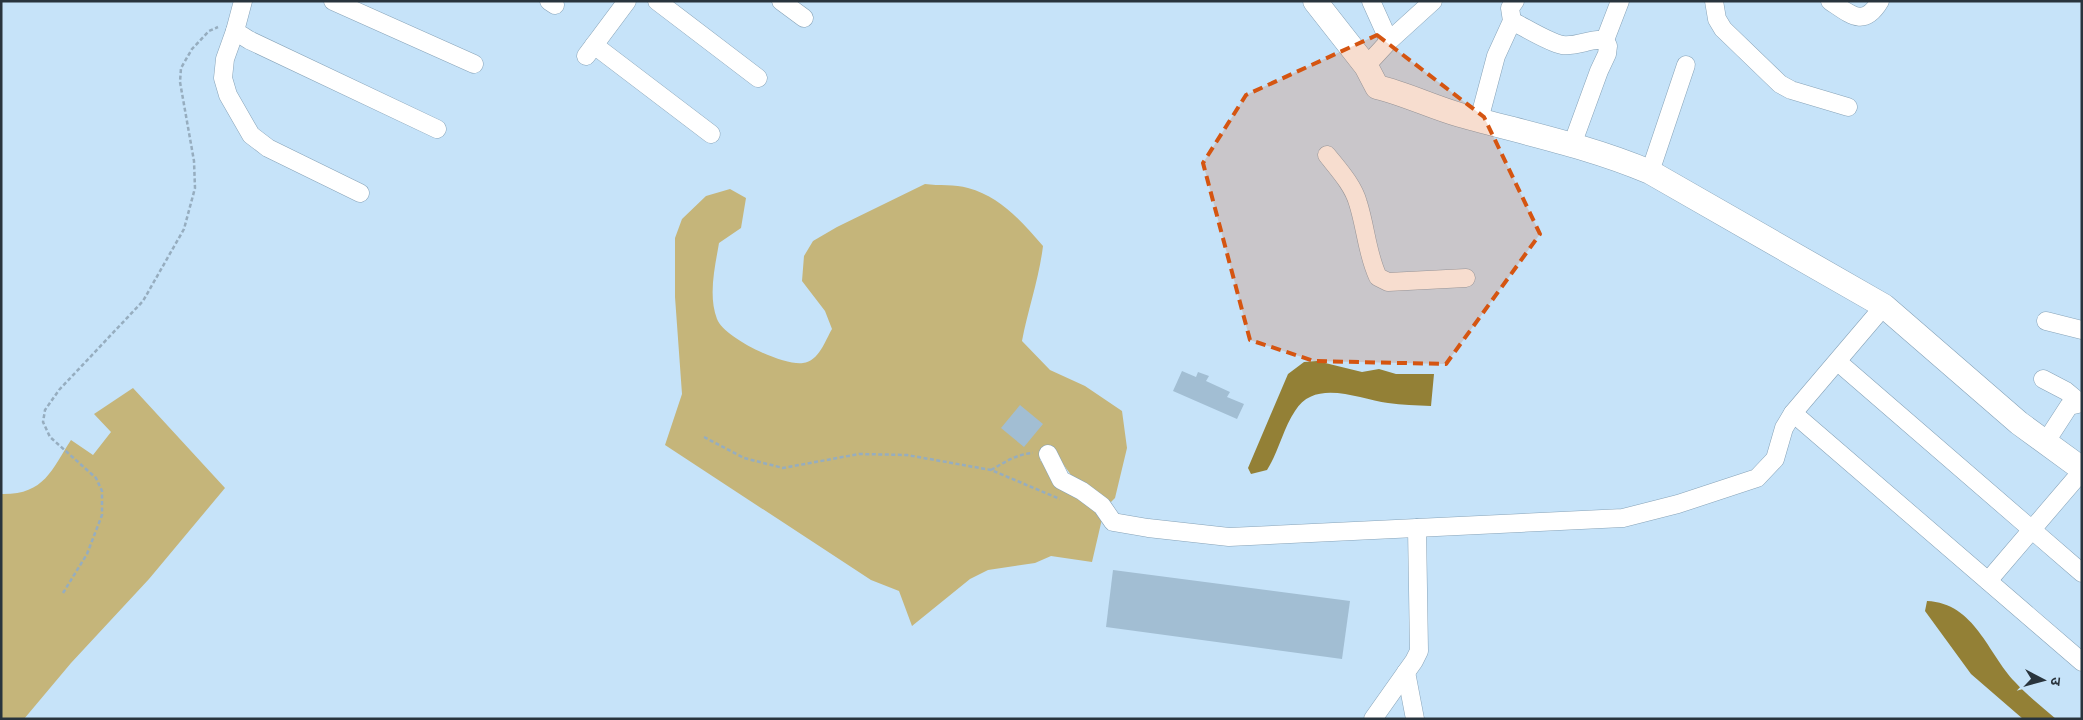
<svg xmlns="http://www.w3.org/2000/svg" width="2083" height="720" viewBox="0 0 2083 720" font-family="Signika,'Noto Sans Devanagari',sans-serif">
<rect width="100%" height="100%" fill="#c6e3f9"/>
<!-- green -->
<g fill="#c5b57a">
<path d="M925,184c14,2 30,0 43,4 33,9 54,34 75,58 -4,33 -15,63 -21,95l28,29 35,16 37,25 5,37 -12,50 -4,4 -40,-27 -21,-29 -7,2 -3,12 23,29 27,16 12,14 -10,43 -41,-6 -16,7 -47,7 -18,9 -58,47 -13,-35 -28,-11 -206,-135 17,-51 -7,-97v-59l7,-19 24,-23 24,-7 16,9 -5,30 -22,15c-4,24 -11,52 -2,76 7,19 66,47 86,44 16,-2 22,-22 29,-34l-7,-18 -23,-30 2,-25 9,-15 24,-14z"/>
<path d="M133,388l92,100 -76,91 -78,84 -47,56h-23v-225c43,1 50,-23 70,-54l22,15 18,-23 -17,-18z"/>
</g>
<!-- water -->
<g fill="#938036">
<path d="M1317,361l45,11 17,-3 17,5h38l-3,32c-15,-1 -29,-1 -43,-3 -29,-4 -73,-25 -93,8 -12,18 -16,40 -28,59l-16,4 -3,-6 40,-94 16,-12z"/>
<path d="M1927,601c48,2 61,53 88,81 12,13 27,25 41,37h-33l-52,-45 -46,-63z"/>
</g>
<!-- building -->
<g fill="#a2bed3">
<polygon points="1182,371 1196,377 1198,372 1209,376 1206,381 1230,392 1227,397 1244,404 1237,419 1173,391"/>
<polygon points="1020,405 1043,424 1024,447 1001,428"/>
<polygon points="1113,570 1350,601 1342,659 1106,627"/>
</g>
<g fill="none" stroke-linecap="round" stroke-linejoin="round">
<!-- street casing -->
<g stroke="#87a3b8" stroke-width="19">
<g id="street">
<polyline points="243,1 235,31 249,40 437,129"/>
<polyline points="333,1 474,64"/>
<polyline points="549,1 555,5"/>
<polyline points="657,1 758,78"/>
<polyline points="781,1 804,18"/>
<polyline points="1371,1 1389,41"/>
<polyline points="1714,1 1717,19 1723,29 1780,84 1791,90 1848,107"/>
<path d="M1830,1c21,14 34,27 50,0"/>
<path d="M1512,21c14,7 36,21 50,24 16,2 28,-7 43,-5l3,6 -1,8 -8,17 -27,74"/>
<polyline points="235,31 225,59 223,78 228,95 251,135 268,148 360,193"/>
<polyline points="1605,40 1620,1"/>
<polyline points="594,45 711,134"/>
<polyline points="586,56 627,1"/>
<polyline points="1366,66 1389,41 1433,1"/>
<polyline points="1479,120 1496,56 1512,21 1510,8 1515,1"/>
<path d="M1327,155c11,14 26,30 31,48 8,25 9,51 20,74l10,5 78,-4"/>
<polyline points="1650,172 1686,65"/>
<polyline points="2046,321 2082,330"/>
<polyline points="1838,362 2082,573"/>
<polyline points="2043,379 2066,391 2079,402"/>
<polyline points="1793,413 2082,662"/>
<polyline points="2045,443 2069,406 2082,403"/>
<polyline points="1048,454 1061,480 1082,491 1102,506 1113,522 1148,528 1229,537 1623,518 1678,504 1757,478 1775,459 1784,428 1793,413 1884,306"/>
<polyline points="1988,581 2082,471"/>
<polyline points="1406,672 1415,719"/>
<polyline points="1373,719 1414,661 1419,651 1417,528"/>
</g>
</g>
<!-- secondary casing -->
<g stroke="#87a3b8" stroke-width="25">
<path id="secondary" d="M1315,1l51,65 11,21c29,7 55,20 83,28 64,18 129,31 190,57l234,134 135,117 63,46"/>
</g>
<!-- path -->
<g stroke="#96adbf" stroke-width="2.5" stroke-dasharray="4 2.5" stroke-linecap="butt">
<polyline points="704,437 744,458 783,468 859,454 907,455 991,470 1060,499"/>
<path d="M991,470c14,-8 26,-16 42,-17"/>
<polyline points="63,593 87,554 102,515 102,491 96,478 50,437 43,422 45,410 59,390 143,301 184,229 195,188 194,161 180,82 181,68 192,49 209,31 218,27"/>
</g>
<!-- street -->
<use href="#street" stroke="#fff" stroke-width="18"/>
<!-- secondary -->
<use href="#secondary" stroke="#fff" stroke-width="24"/>
</g>
<!-- marked area -->
<path fill="#d55511" fill-opacity="0.2" stroke="#d55511" stroke-width="4" stroke-dasharray="10 6" stroke-linejoin="round" d="M1377,35l107,82 56,117 -94,130 -132,-3 -64,-21 -47,-177 43,-68z"/>
<!-- border -->
<rect width="2083" height="720" fill="none" stroke="#29343d" stroke-width="5"/>
<!-- north arrow -->
<g transform="translate(2043 680) rotate(96)" stroke="#c6e3f9" stroke-width="4" paint-order="stroke">
<path d="M0-4L9 19L0 12L-9 19Z" fill="#29343d"/>
<text y="-8" font-size="14" font-weight="bold" text-anchor="middle" fill="#29343d">उ</text>
</g>
</svg>
